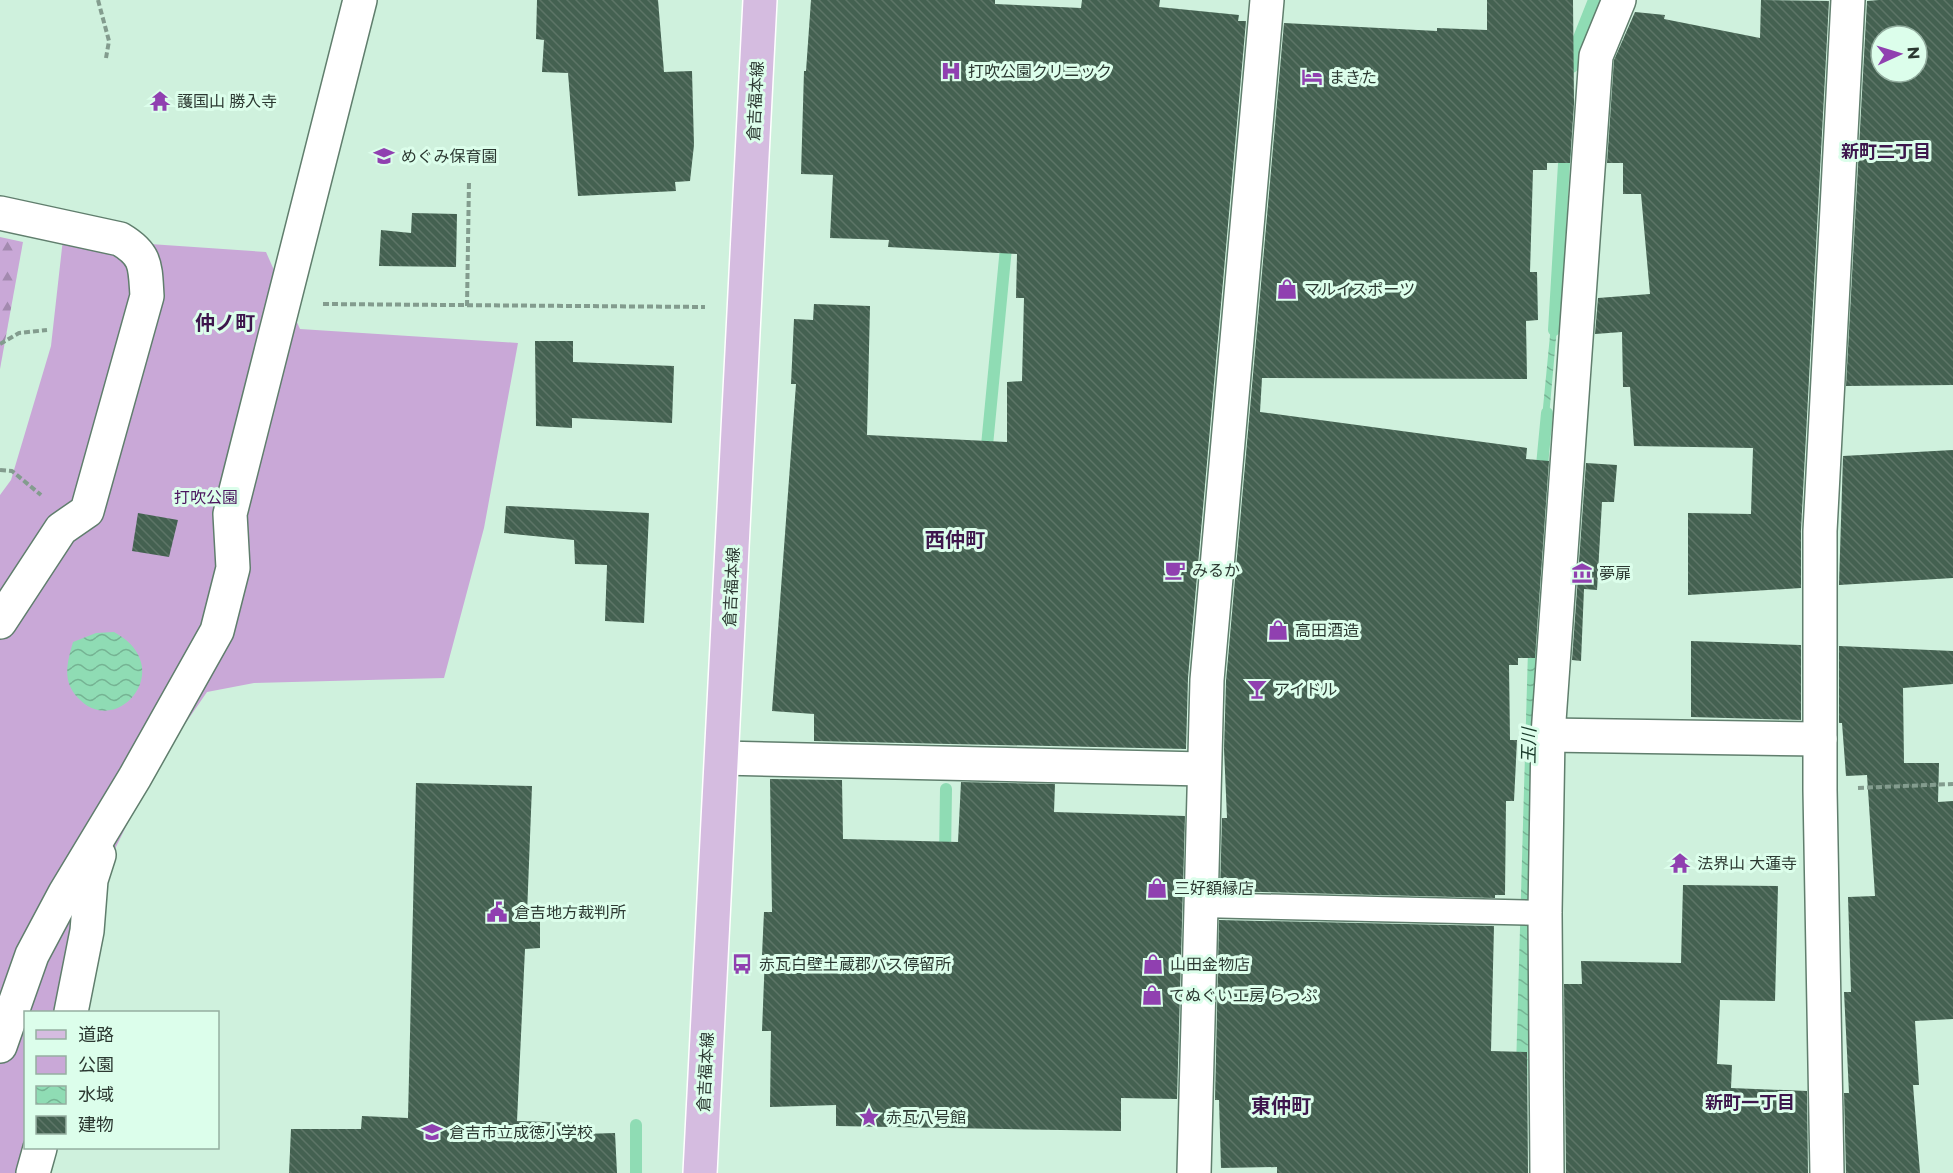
<svg xmlns="http://www.w3.org/2000/svg" width="1953" height="1173" viewBox="0 0 1953 1173" font-family="Montserrat,'Noto Sans JP',sans-serif">
<defs>
<pattern id="forest-firs" width="22" height="20" patternUnits="userSpaceOnUse" patternTransform="scale(1.5)"><rect width="22" height="20" fill="#c9a8d7"/><path d="M5 1l3.5 6h-7zM16 11l3.5 6h-7z" fill="#a38aaf"/></pattern>
<pattern id="water-waves" width="16" height="10" patternUnits="userSpaceOnUse" patternTransform="scale(1.5)"><rect width="16" height="10" fill="#8fdcb4"/><path d="M0 5q4-4 8 0t8 0" fill="none" stroke="#75b393"/></pattern>
<pattern id="building-back-hatch" width="6" height="6" patternUnits="userSpaceOnUse" patternTransform="scale(1.5)"><rect width="6" height="6" fill="#446151"/><path d="M-1 5l2 2M0 0l6 6M5-1l2 2" fill="none" stroke="#5d7567"/></pattern>
</defs>
<rect width="100%" height="100%" fill="#cff1dd"/>
<!-- green -->
<polygon fill="#c9a8d7" points="65,221 150,244 266,252 300,329 518,343 484,528 444,678 254,683 207,692 156,766 107,865 77,1012 26,1012 26,1148 40,1173 0,1173 0,495 11,480 51,346"/>
<!-- forest -->
<polygon fill="url(#forest-firs)" points="0,237 23,242 0,369"/>
<!-- water -->
<g fill="url(#water-waves)">
<polygon points="1552,315 1558,316 1548,428 1541,428"/>
<polygon points="1538,544 1527,1093 1513,1173 1531,545"/>
<path d="M114,632c65,35 3,108 -36,66 -16,-17 -11,-35 -5,-56l23,-9z"/>
</g>
<g fill="none" stroke-linecap="round" stroke-linejoin="round">
<!-- stream -->
<g stroke="#8fdcb4" stroke-width="12">
<polyline points="1572,67 1573,53 1594,0"/>
<polyline points="1554,330 1565,147"/>
<polyline points="986,456 1007,237"/>
<polyline points="1541,476 1547,413"/>
<polyline points="945,857 946,789"/>
<polyline points="636,1173 636,1125"/>
</g>
</g>
<!-- building -->
<g fill="url(#building-back-hatch)" fill-rule="evenodd">
<polygon points="537,0 658,0 664,72 692,71 694,145 690,181 675,182 676,191 578,196 568,73 542,72 544,40 536,39"/>
<polygon points="811,0 995,0 995,4 1081,8 1082,0 1160,0 1159,7 1239,15 1238,21 1246,21 1188,678 1186,749 814,741 814,714 772,711 796,384 791,384 794,319 813,320 814,304 870,306 867,435 1007,442 1007,382 1022,381 1024,298 1016,298 1017,254 888,247 889,240 830,238 833,175 801,174 804,71 806,71"/>
<polygon points="1487,0 1573,0 1574,104 1570,163 1547,163 1547,170 1533,170 1530,272 1537,272 1538,320 1526,321 1527,379 1262,378 1260,412 1527,448 1526,459 1549,461 1535,658 1518,658 1518,665 1509,665 1510,740 1517,740 1514,801 1506,801 1505,895 1495,895 1495,898 1220,891 1222,818 1227,818 1224,749 1226,681 1284,23 1437,31 1437,28 1487,30"/>
<polygon points="1761,0 1829,1 1801,530 1801,588 1688,595 1688,513 1751,514 1753,448 1634,446 1630,387 1623,387 1622,332 1595,334 1598,298 1650,294 1641,194 1623,194 1623,163 1607,163 1614,60 1635,12 1665,15 1664,19 1760,38"/>
<path d="M1879,0h74v385l-107,1 21,-385zM1881,36h36v36h-36z"/>
<polygon points="412,213 457,214 456,267 379,266 381,230 411,233"/>
<polygon points="535,341 573,341 573,362 674,366 672,423 572,418 572,428 536,426"/>
<polygon points="1953,450 1953,578 1839,585 1843,456"/>
<polygon points="1586,463 1617,465 1614,502 1602,502 1597,590 1584,589 1581,661 1572,660"/>
<polygon points="506,506 649,513 644,623 605,621 607,565 575,564 574,540 504,533"/>
<polygon points="138,513 178,520 169,557 132,551"/>
<polygon points="1691,641 1801,645 1801,720 1691,717"/>
<polygon points="1839,646 1953,651 1953,684 1903,688 1904,763 1939,763 1938,802 1953,801 1953,1019 1915,1021 1919,1085 1913,1085 1920,1173 1846,1173 1844,1093 1849,1093 1844,992 1851,992 1848,897 1875,896 1867,775 1846,776 1842,723 1839,723"/>
<polygon points="770,779 842,780 843,839 958,842 961,782 1055,784 1054,812 1185,816 1177,1099 1121,1098 1121,1131 836,1126 836,1105 770,1107 771,1031 762,1031 765,955 762,955 764,912 772,912"/>
<polygon points="416,783 532,786 527,914 540,914 540,948 525,949 517,1121 583,1123 583,1134 615,1133 617,1173 289,1173 291,1129 361,1129 362,1116 408,1118"/>
<polygon points="1683,885 1778,886 1775,1001 1720,1000 1717,1064 1732,1065 1731,1088 1807,1091 1808,1173 1566,1173 1564,984 1582,984 1581,961 1681,963"/>
<polygon points="1219,920 1494,926 1491,1051 1527,1052 1528,1173 1277,1173 1277,1167 1221,1168 1219,1100 1215,1100"/>
</g>
<g fill="none" stroke-linecap="round" stroke-linejoin="round">
<!-- lane casing -->
<g stroke="#607e6d" stroke-width="27">
<polyline id="lane" points="1200,905 1545,913"/>
</g>
<!-- street casing -->
<g stroke="#607e6d" stroke-width="36">
<g id="street">
<path d="M0,213l120,26c27,16 25,27 27,57l-60,215 -26,18 -61,93"/>
<polyline points="1548,735 1820,739"/>
<polyline points="722,758 1203,769"/>
<polyline points="71,1012 87,931 91,880 99,855"/>
<polyline points="0,1046 32,955 65,893 135,777 217,631 233,568 230,514 360,0"/>
<polyline points="33,1173 40,1148"/>
<polyline points="1194,1173 1207,680 1267,0"/>
<polyline points="1547,1173 1545,913 1548,735 1596,56 1619,0"/>
<polyline points="1827,1173 1820,790 1820,531 1848,0"/>
</g>
</g>
<!-- primary casing -->
<g stroke="#fff" stroke-width="36">
<polyline id="primary" points="700,1173 760,0"/>
</g>
<!-- path -->
<g stroke="#839c8e" stroke-width="4" stroke-dasharray="6 3" stroke-linecap="butt">
<polyline points="98,0 109,41 106,58"/>
<polyline points="323,304 705,307"/>
<polyline points="467,306 469,180"/>
<polyline points="0,344 19,333 47,330"/>
<polyline points="0,470 12,471 41,495"/>
<polyline points="1858,788 1953,784"/>
</g>
<!-- lane -->
<use href="#lane" stroke="#fff" stroke-width="24"/>
<!-- street -->
<use href="#street" stroke="#fff" stroke-width="33"/>
<!-- primary -->
<use href="#primary" stroke="#d5bce0" stroke-width="33"/>
</g>
<!-- icons -->
<defs>
<g id="hospital-bare" transform="scale(1.62)"><path d="M-5-5h3v3.5h4V-5h3V5h-3V1.5h-4V5h-3Z" fill="#9040b0" stroke="#dcfeeb" stroke-width="2.5" paint-order="stroke"/></g>
<g id="hotel-bare" transform="scale(1.62)"><path d="M-6-4.5h1.5V1H6V5H4.5V3h-9V5H-6ZM-4 0a1.8 1.8 0 1 1 3.6 0ZM.5 0V-2.5h3Q6-2.5 6 0Z" fill="#9040b0" stroke="#dcfeeb" stroke-width="2.5" paint-order="stroke"/></g>
<g id="temple-bare" transform="scale(1.62)"><path d="M0-6L5-2H3V0L6.5 2.5H4V6H1.5V3h-3V6H-4V2.5H-6.5L-3 0V-2H-5Z" fill="#9040b0" stroke="#dcfeeb" stroke-width="2.5" paint-order="stroke"/></g>
<g id="school-bare" transform="scale(1.62)"><path d="M0-5L7-2L0 1L-7-2ZM-4 1L0 2.5L4 1V4Q0 6-4 4Z" fill="#9040b0" stroke="#dcfeeb" stroke-width="2.5" paint-order="stroke"/></g>
<g id="shop-bare" transform="scale(1.62)"><path d="M-5-2.5h2.3a2.7 3.5 0 0 1 5.4 0H5L5.5 6h-11ZM-1.5-2.5h3a1.5 2.3 0 0 0-3 0Z" fill="#9040b0" stroke="#dcfeeb" stroke-width="2.5" paint-order="stroke"/></g>
<g id="cafe-bare" transform="scale(1.62)"><path d="M-5.5-4.5H6V0H3Q3 3.5 0 3.5H-2.5Q-5.5 3.5-5.5 0ZM3-3.2v2h1.7v-2ZM-6 4.5H4V6H-6Z" fill="#9040b0" stroke="#dcfeeb" stroke-width="2.5" paint-order="stroke"/></g>
<g id="museum-bare" transform="scale(1.62)"><path d="M0-6L6-3V-2H-6V-3ZM-5-1h2V3h-2ZM-1-1h2V3h-2ZM3-1h2V3H3ZM-6 4H6V6H-6Z" fill="#9040b0" stroke="#dcfeeb" stroke-width="2.5" paint-order="stroke"/></g>
<g id="bar-bare" transform="scale(1.62)"><path d="M-6-5H6L.8 .8V4.5H3.5V6h-7V4.5H-.8V.8Z" fill="#9040b0" stroke="#dcfeeb" stroke-width="2.5" paint-order="stroke"/></g>
<g id="civic-bare" transform="scale(1.62)"><path d="M-.6-6.5H3V-4.5H.6V-3L4-1V1h2V6H-6V1h2V-1L-.6-3ZM-1.2 2.5V6h2.4V2.5Z" fill="#9040b0" stroke="#dcfeeb" stroke-width="2.5" paint-order="stroke"/></g>
<g id="bus-bare" transform="scale(1.62)"><path d="M-5-6H5V4H4V6H2V4H-2V6H-4V4H-5ZM-3.5-4V0h7V-4ZM-3.5 1.2v1.5H-2V1.2ZM2 1.2v1.5H3.5V1.2Z" fill="#9040b0" stroke="#dcfeeb" stroke-width="2.5" paint-order="stroke"/></g>
<g id="sight-bare" transform="scale(1.62)"><path d="M0-6L1.8-2.2L6-1.7L2.9 1.2L3.7 5.4L0 3.3L-3.7 5.4L-2.9 1.2L-6-1.7L-1.8-2.2Z" fill="#9040b0" stroke="#dcfeeb" stroke-width="2.5" paint-order="stroke"/></g>
</defs>
<g fill-rule="evenodd">
<use href="#hospital-bare" x="951" y="71"/>
<use href="#hotel-bare" x="1312" y="77"/>
<use href="#temple-bare" x="160" y="101"/>
<use href="#school-bare" x="384" y="156"/>
<use href="#shop-bare" x="1287" y="289"/>
<use href="#cafe-bare" x="1175" y="570"/>
<use href="#museum-bare" x="1582" y="573"/>
<use href="#shop-bare" x="1278" y="630"/>
<use href="#bar-bare" x="1257" y="689"/>
<use href="#temple-bare" x="1680" y="863"/>
<use href="#shop-bare" x="1157" y="888"/>
<use href="#civic-bare" x="497" y="912"/>
<use href="#bus-bare" x="742" y="964"/>
<use href="#shop-bare" x="1153" y="964"/>
<use href="#shop-bare" x="1152" y="995"/>
<use href="#sight-bare" x="869" y="1117"/>
<use href="#school-bare" x="432" y="1132"/>
</g>
<g text-anchor="middle" stroke-width="6" stroke-linejoin="round" paint-order="stroke">
<!-- poi labels -->
<g font-size="16" fill="#2b3831" stroke="#dcfeeb" text-anchor="start">
<text x="968" y="77">打吹公園クリニック</text>
<text x="1329" y="83">まきた</text>
<text x="177" y="107">護国山 勝入寺</text>
<text x="401" y="162">めぐみ保育園</text>
<text x="1304" y="295">マルイスポーツ</text>
<text x="1192" y="576">みるか</text>
<text x="1599" y="579">夢扉</text>
<text x="1295" y="636">高田酒造</text>
<text x="1274" y="695">アイドル</text>
<text x="1697" y="869">法界山 大蓮寺</text>
<text x="1174" y="894">三好額縁店</text>
<text x="514" y="918">倉吉地方裁判所</text>
<text x="759" y="970">赤瓦白壁土蔵郡バス停留所</text>
<text x="1170" y="970">山田金物店</text>
<text x="1169" y="1001">てぬぐい工房 らっぷ</text>
<text x="886" y="1123">赤瓦八号館</text>
<text x="449" y="1138">倉吉市立成徳小学校</text>
</g>
<!-- street labels -->
<g font-size="16" fill="#2b3831" stroke="#dcfeeb">
<text transform="translate(755 101) rotate(-87)" y="6">倉吉福本線</text>
<text transform="translate(731 587) rotate(-87)" y="6">倉吉福本線</text>
<text transform="translate(705 1072) rotate(-87)" y="6">倉吉福本線</text>
</g>
<!-- park labels -->
<g font-size="16" fill="#4a165e" stroke="#dcfeeb">
<text x="206" y="503">打吹公園</text>
</g>
<!-- neighbourhood labels -->
<g font-size="18" font-weight="bold" fill="#3d164c" stroke="#dcfeeb">
<text x="1886" y="158">新町二丁目</text>
<text x="1750" y="1109">新町一丁目</text>
</g>
<!-- water labels -->
<g font-size="18" font-style="italic" fill="#173929" stroke="#dcfeeb">
<text transform="translate(1529 746) rotate(-89)" y="6">玉川</text>
</g>
<!-- quarter labels -->
<g font-size="20" font-weight="bold" fill="#3d164c" stroke="#dcfeeb">
<text x="225" y="330">仲ノ町</text>
<text x="955" y="547">西仲町</text>
<text x="1281" y="1113">東仲町</text>
</g>
</g>
<!-- legend -->
<rect x="24" y="1011" width="195" height="138" fill="#dcfeeb" stroke="#95afa1" stroke-width="1.5"/>
<rect x="36" y="1030" width="30" height="9" fill="#d5bce0" stroke="#95afa1" stroke-width="1.5"/>
<text x="78" y="1041" font-size="18" fill="#2b3831">道路</text>
<rect x="36" y="1056" width="30" height="18" fill="#c9a8d7" stroke="#95afa1" stroke-width="1.5"/>
<text x="78" y="1071" font-size="18" fill="#2b3831">公園</text>
<rect x="36" y="1086" width="30" height="18" fill="url(#water-waves)" stroke="#95afa1" stroke-width="1.5"/>
<text x="78" y="1101" font-size="18" fill="#2b3831">水域</text>
<rect x="36" y="1116" width="30" height="18" fill="url(#building-back-hatch)" stroke="#95afa1" stroke-width="1.5"/>
<text x="78" y="1131" font-size="18" fill="#2b3831">建物</text>
<!-- north arrow -->
<g transform="translate(1899 54) rotate(86)"><circle r="28" fill="#dcfeeb" stroke="#95afa1" stroke-width="1.5"/>
<path d="M0-4.5L10 22L0 15L-10 22Z" fill="#9040b0"/>
<text y="-9" font-size="16" font-weight="bold" text-anchor="middle" fill="#2b3831">N</text>
</g>
</svg>
